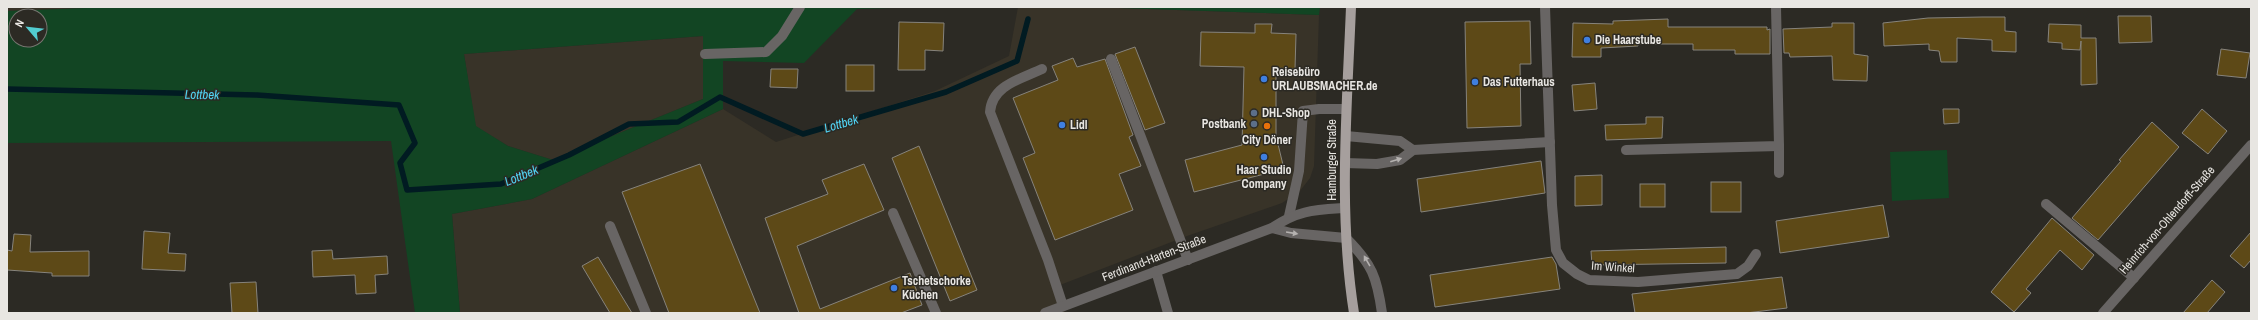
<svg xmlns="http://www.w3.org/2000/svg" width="2258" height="320" viewBox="0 0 2258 320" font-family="'Archivo Narrow',sans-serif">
<rect width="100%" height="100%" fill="#2c2a24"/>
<!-- built -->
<g fill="#383328">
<polygon points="7,7 113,7 7,11"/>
<polygon points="1018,7 1090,7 1319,15 1314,166 1310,178 1300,191 1282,203 1187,236 1060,285 1065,313 460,313 452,214 532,199 723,109 776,142 935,91 1009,56"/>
<polygon points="703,36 703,99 553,160 508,146 475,126 464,54"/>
</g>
<!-- green -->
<g fill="#124523" fill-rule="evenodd">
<path d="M113,7h814l-70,2 -53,54 -81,-2v48l-191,90 -80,15 8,99h-45l-24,-172 -384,2v-132zM16,16h24v24h-24zM703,36v63l-150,61 -45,-14 -32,-20 -12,-72z"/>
<polygon points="1090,7 1320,7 1319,15"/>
<polygon points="1947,150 1949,198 1892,201 1890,152"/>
</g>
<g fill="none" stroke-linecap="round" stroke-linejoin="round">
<!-- stream -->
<polyline stroke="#011b22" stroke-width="5.5" points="7,89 257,95 399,105 415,143 400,163 407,190 501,184 569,155 629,124 678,122 720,97 803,134 946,92 1017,61 1028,19"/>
</g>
<!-- building -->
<g fill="#5d4917" stroke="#86837c">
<polygon points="2118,16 2151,16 2152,42 2119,43"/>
<polygon points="1982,17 2005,17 2005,31 2016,32 2016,52 1992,51 1992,40 1957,38 1957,62 1941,62 1939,51 1929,50 1929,44 1884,46 1883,23 1928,18"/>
<polygon points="1668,19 1668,27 1767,27 1767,30 1770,29 1770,54 1735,54 1735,50 1693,50 1693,44 1638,44 1638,46 1601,48 1601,57 1572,57 1573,23 1613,24 1613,21"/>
<polygon points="1530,21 1531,64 1520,64 1521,126 1467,128 1465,22"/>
<polygon points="899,22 944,23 943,51 925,50 925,70 898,70"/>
<polygon points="1832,23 1854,23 1854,54 1868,56 1867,81 1833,80 1832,56 1790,57 1789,53 1784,53 1783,29 1832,27"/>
<polygon points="1255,24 1272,24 1271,33 1296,34 1295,69 1276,68 1276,136 1284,169 1194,192 1185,160 1242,145 1244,67 1200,66 1201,32 1255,33"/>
<polygon points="2049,24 2081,25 2081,38 2096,38 2097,84 2081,85 2081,41 2080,50 2062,49 2062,43 2048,42"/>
<polygon points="1135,47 1165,123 1145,130 1115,54"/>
<polygon points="2221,49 2250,53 2246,78 2217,75"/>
<polygon points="1073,58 1077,67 1105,59 1133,135 1129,137 1141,166 1119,174 1133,210 1055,240 1023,158 1035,153 1013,98 1058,80 1052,66"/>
<rect x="846" y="65" width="28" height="26"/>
<polygon points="771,69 798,69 797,88 770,87"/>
<polygon points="1595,83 1597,109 1574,111 1572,85"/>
<polygon points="1943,109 1959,109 1959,123 1944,124"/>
<polygon points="2202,109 2227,131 2208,154 2182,133"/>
<polygon points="1646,117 1663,117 1662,138 1606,140 1605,125 1646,124"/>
<polygon points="2152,122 2179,147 2098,240 2072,218 2121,161 2119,160"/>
<polygon points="919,146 977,290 950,301 892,158"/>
<polygon points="1541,161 1545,193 1421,212 1417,179"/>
<polygon points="700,164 760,313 669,313 622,192"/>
<polygon points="864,164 884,210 797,246 820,309 910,273 922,305 901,313 799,313 765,218 828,194 822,180"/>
<polygon points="1602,175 1602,205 1575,206 1575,176"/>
<rect x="1711" y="182" width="30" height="30"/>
<rect x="1640" y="184" width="25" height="23"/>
<polygon points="1883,205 1889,237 1780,253 1776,221"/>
<polygon points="2052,218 2094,255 2082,270 2060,250 2026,289 2031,293 2014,312 1991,292"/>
<polygon points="144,231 170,233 168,253 186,254 185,271 142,269"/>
<polygon points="2251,232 2251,260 2244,268 2230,256"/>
<polygon points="14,234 31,235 30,252 89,251 89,276 52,276 52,273 7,270 7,250 12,251"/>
<polygon points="1726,247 1726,263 1592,265 1591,251"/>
<polygon points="332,250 333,259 387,256 388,274 375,275 376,293 356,294 355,275 313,277 312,251"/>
<polygon points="598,257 632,313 610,313 582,266"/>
<polygon points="1552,257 1556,264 1560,289 1435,307 1430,275"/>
<polygon points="1782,277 1787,308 1746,313 1635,313 1632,294"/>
<polygon points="2212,280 2225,292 2207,313 2183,313"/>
<polygon points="256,282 258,313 232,313 230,283"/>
</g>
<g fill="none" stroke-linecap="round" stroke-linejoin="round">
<!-- minor -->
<g stroke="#686564" stroke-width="10">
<polyline points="1545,7 1552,205 1556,250 1563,263 1577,274 1589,280 1638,282 1737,274 1748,266 1756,254"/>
<polyline points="705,54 766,52 782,36 800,7"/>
<polyline points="1111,59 1188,260"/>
<path d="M1042,69c-21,10 -50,16 -52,43l58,148 15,46"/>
<polyline points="1346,136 1400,141 1413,150"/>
<polyline points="1779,146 1779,173"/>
<polyline points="1626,150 1779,146 1776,7"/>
<polyline points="1345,163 1377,164 1400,160 1413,150 1550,142"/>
<polyline points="2046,204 2134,278"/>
<polyline points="893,213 936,313"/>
<polyline points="1289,216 1299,171 1303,111 1319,109 1346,109"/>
<polyline points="610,226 646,313"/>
<path d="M1272,228l19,5 55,5c26,26 31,39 36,75"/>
<polyline points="1156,271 1168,313"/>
<path d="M1045,313l227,-85c26,-18 43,-18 73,-20"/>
<polyline points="2103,313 2251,145"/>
</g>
<!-- major -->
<path stroke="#a69f9d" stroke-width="10" d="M1351,7c-4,102 -13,205 3,306"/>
</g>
<!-- one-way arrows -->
<defs><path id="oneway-solid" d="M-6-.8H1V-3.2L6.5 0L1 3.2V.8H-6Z"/></defs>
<g fill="#b5b2b0">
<use href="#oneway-solid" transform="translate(1396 160) rotate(-17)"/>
<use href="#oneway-solid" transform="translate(1292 233) rotate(9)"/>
<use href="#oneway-solid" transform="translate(1367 261) rotate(-120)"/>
</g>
<!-- markers -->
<g fill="#3f7fe0" stroke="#2c2a24" stroke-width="1.5">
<circle cx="1587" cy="40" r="4"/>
<circle cx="1264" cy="79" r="4"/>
<circle cx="1475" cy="82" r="4"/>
<circle cx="1062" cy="125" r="4"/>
<circle cx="1264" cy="157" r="4"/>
<circle cx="894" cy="288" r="4"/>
</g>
<g fill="#5c6f8a" stroke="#2c2a24" stroke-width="1.5">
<circle cx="1254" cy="113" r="4"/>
<circle cx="1254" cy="124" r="4"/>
</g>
<circle fill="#e8710a" stroke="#2c2a24" stroke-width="1.5" cx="1267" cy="126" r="4"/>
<g text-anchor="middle" stroke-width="3" stroke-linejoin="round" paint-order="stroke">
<!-- poi labels -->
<g font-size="12" font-weight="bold" fill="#e8e6e2" stroke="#2c2a24" text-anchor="start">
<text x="1595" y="44">Die Haarstube</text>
<text x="1272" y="76">Reisebüro<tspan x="1272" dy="14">URLAUBSMACHER.de</tspan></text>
<text x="1483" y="86">Das Futterhaus</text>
<text x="1262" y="117">DHL-Shop</text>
<text x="1246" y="128" text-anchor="end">Postbank</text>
<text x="1070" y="129">Lidl</text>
<text x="1267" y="144" text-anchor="middle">City Döner</text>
<text x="1264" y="174" text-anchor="middle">Haar Studio<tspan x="1264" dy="14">Company</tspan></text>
<text x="902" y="285">Tschetschorke<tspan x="902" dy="14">Küchen</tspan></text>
</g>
<!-- street labels -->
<g font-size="12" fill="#e8e6e2" stroke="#2c2a24">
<text transform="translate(1332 160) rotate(-90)" y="4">Hamburger Straße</text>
<text transform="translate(2167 220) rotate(-49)" y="4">Heinrich-von-Ohlendorff-Straße</text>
<text transform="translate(1154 258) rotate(-21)" y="4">Ferdinand-Harten-Straße</text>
<text transform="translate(1613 267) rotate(4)" y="4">Im Winkel</text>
</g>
<!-- water labels -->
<g font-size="13" font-style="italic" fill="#51d2f1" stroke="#2c2a24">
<text transform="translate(202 94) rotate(1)" y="5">Lottbek</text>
<text transform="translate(841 123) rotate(-16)" y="5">Lottbek</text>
<text transform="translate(521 175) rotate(-22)" y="5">Lottbek</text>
</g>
</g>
<!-- border -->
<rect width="2258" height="320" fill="none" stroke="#e8e6e2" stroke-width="16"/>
<!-- north arrow -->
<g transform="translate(28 28) rotate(298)"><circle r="19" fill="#2c2a24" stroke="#777570"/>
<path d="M0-3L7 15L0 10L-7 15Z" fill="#52ccd0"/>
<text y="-6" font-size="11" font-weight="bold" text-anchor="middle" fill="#e8e6e2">N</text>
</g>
</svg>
